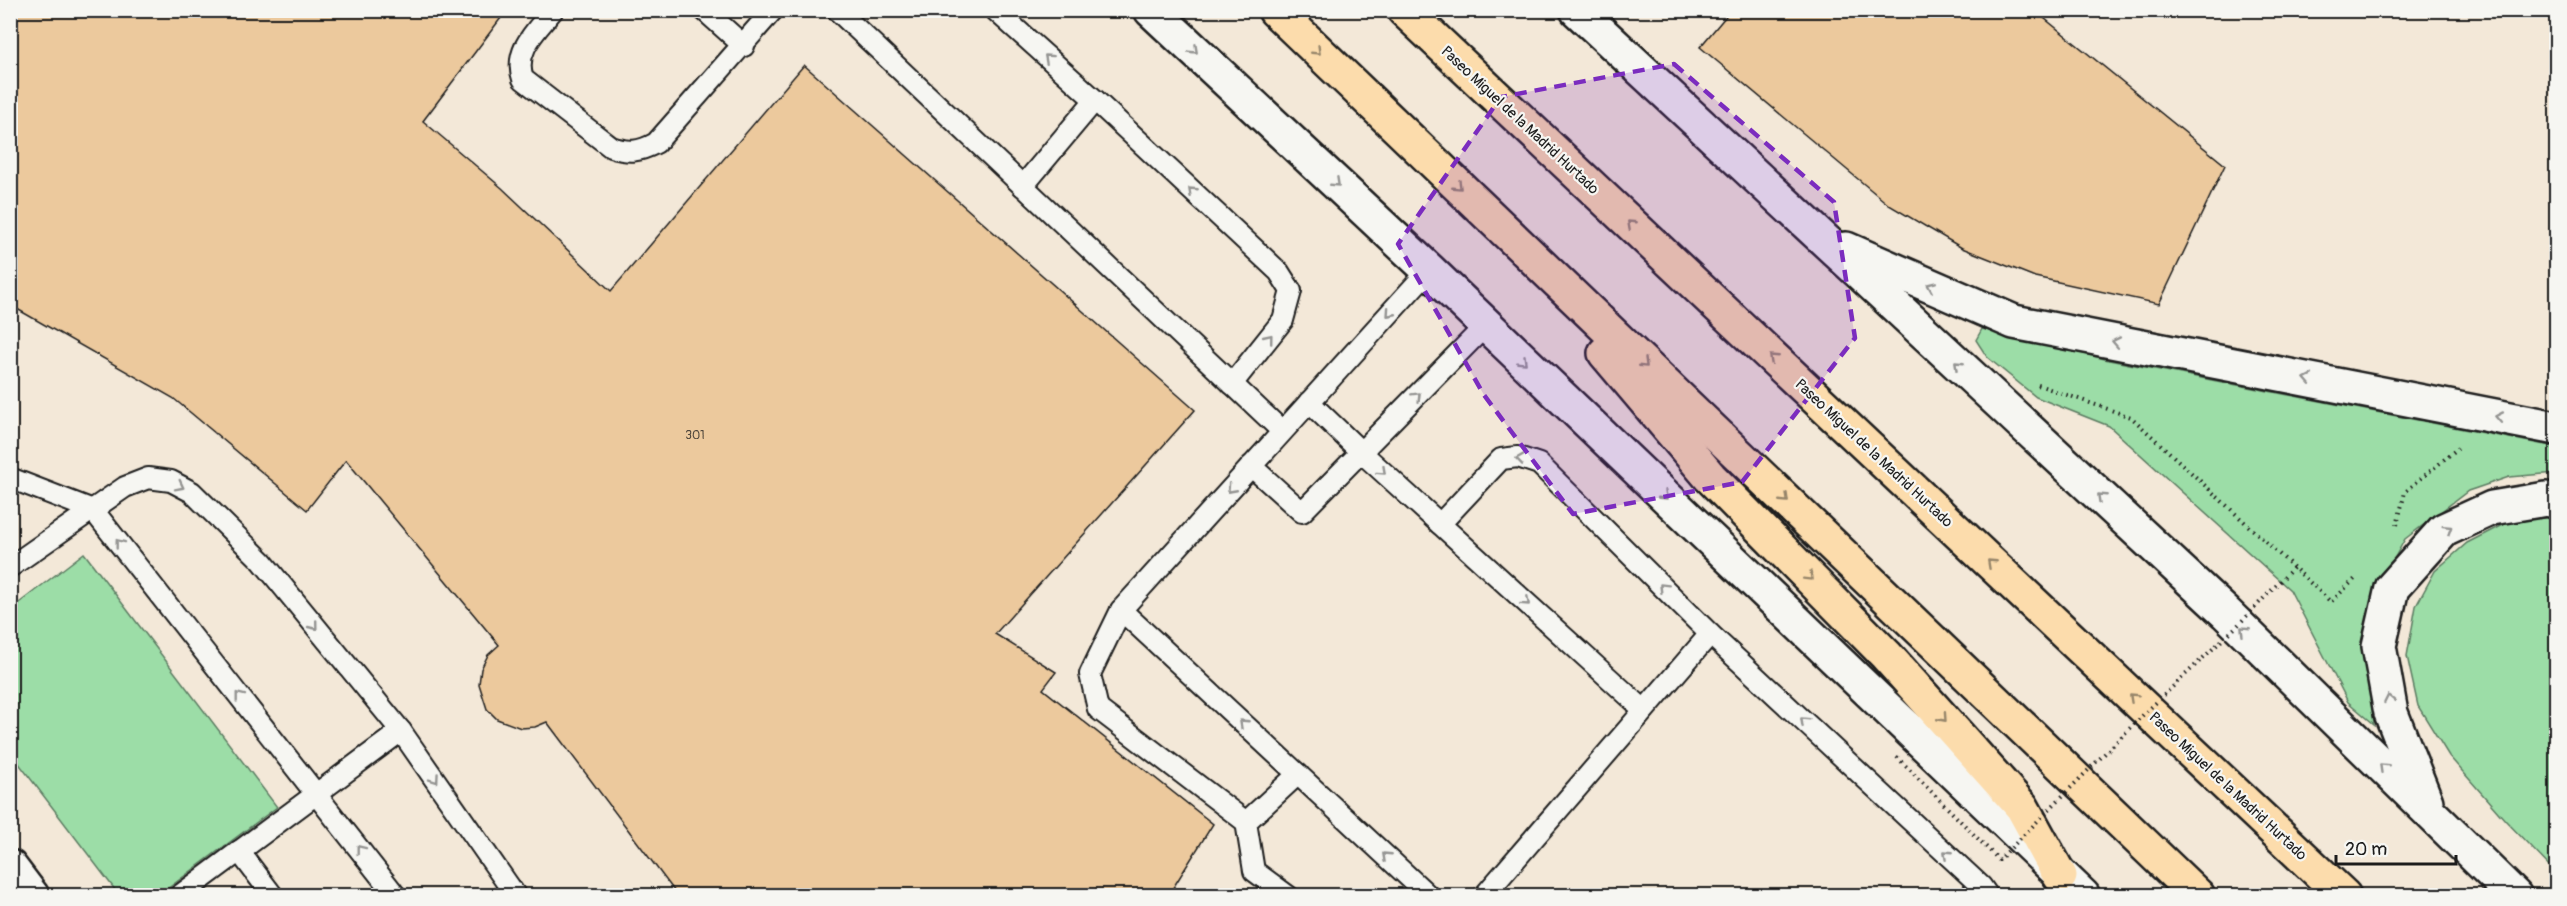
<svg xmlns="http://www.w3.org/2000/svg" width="2567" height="906" viewBox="0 0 2567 906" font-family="Pangolin,sans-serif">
<rect width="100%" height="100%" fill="#f3e8d8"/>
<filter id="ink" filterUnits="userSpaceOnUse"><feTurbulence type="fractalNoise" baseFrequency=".0167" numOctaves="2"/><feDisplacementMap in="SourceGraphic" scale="12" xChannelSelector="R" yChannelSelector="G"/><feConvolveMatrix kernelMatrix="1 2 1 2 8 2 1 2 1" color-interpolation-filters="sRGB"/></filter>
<g filter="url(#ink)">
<!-- green -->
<g fill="#9cdda7" stroke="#5c7c62" stroke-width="1.5">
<polygon points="1982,329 2109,360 2556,447 2556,473 2509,477 2468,491 2405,539 2378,588 2369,679 2374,724 2348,702 2290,590 2109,426 2036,397 1987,357 1976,340"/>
<polygon points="2556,517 2556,873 2505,820 2449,756 2418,706 2407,656 2416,606 2435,571 2467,543 2510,521"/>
<polygon points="84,553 277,807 159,895 119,895 11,753 11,609"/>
</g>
<!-- building -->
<g fill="#ecc99d" stroke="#1c1c1c" stroke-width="1.5">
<polygon points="10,10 507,10 423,121 502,188 611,291 804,65 1195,410 995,634 1056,672 1043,689 1213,824 1168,896 678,896 547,722 535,727 521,728 497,719 487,709 479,684 481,669 488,655 499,645 346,460 307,510 173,398 10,305"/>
<polygon points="1731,10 2034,10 2225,165 2159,304 2035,277 1962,248 1889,205 1700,47"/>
</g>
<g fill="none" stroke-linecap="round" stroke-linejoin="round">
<!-- lane casing -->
<g stroke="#1c1c1c" stroke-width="24">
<g id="lane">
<path d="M553,10c-17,21 -40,41 -30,69l88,68c18,6 28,5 45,-4l117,-133"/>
<polyline points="704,10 744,46"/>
<polyline points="837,10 1282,431"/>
<polyline points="995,10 1095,100 1279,272 1291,291 1283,320 1232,384"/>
<polyline points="1023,186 1095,100"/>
<polyline points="1309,402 1361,452 1644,710"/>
<polyline points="1251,466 1302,512 1486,325"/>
<polyline points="10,478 93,510 396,896"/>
<polyline points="1440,524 1501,459 1518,457 1539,464 1710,634 1981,886 1988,896"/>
<polyline points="10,567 125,487 148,478 171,481 192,492 262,561 401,731 516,896"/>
<polyline points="1121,610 1429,896"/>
<polyline points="1246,822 1298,774"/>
<polyline points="239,851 273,896"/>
<polyline points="179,896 401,731"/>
<polyline points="1288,896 1254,871 1246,822 1098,709 1090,674 1121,610 1429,270"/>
<polyline points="1484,896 1710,634"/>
</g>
</g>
<!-- street casing -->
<g stroke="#1c1c1c" stroke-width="38">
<polyline id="street" points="10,867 32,896"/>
</g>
<!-- secondary casing -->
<g stroke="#1c1c1c" stroke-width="38">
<g id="secondary">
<polyline points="1151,10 1429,270 2083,896"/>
<polyline points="1577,10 2226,613 2515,896"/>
<polyline points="1846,249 2014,322 2556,428"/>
<polyline points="2426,802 2391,713 2379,646 2392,588 2444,530 2492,508 2546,499 2556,501"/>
</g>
</g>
<!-- highway casing -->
<g stroke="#1c1c1c" stroke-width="38">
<g id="highway">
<polyline points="1275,10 2198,896"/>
<polyline points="1404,10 2344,896"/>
<polyline points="1605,353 1710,477 1886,655 2022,807 2060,876"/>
</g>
</g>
<!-- path -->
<g stroke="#1c1c1c" stroke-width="4" stroke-dasharray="1.5 4.5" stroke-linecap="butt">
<polyline points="2038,385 2131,417 2331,602 2355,579"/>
<polyline points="2397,525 2405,492 2458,448"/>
</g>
<!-- lane -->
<use href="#lane" stroke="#f6f6f2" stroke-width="20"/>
<!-- street -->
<use href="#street" stroke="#f6f6f2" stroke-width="33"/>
<!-- secondary -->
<use href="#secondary" stroke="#f6f6f2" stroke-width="33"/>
<!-- highway -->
<use href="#highway" stroke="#fcdcac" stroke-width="33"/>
<!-- path-bridge -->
<polyline stroke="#1c1c1c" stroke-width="4" stroke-dasharray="1.5 4.5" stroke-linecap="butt" points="1897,757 1999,860 2147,711 2238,625 2294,567"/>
</g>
<!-- one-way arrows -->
<defs><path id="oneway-chevron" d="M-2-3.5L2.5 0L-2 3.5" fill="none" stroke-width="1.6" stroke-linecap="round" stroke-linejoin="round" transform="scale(1.5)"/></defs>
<g stroke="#949492">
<use href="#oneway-chevron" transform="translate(1194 50) rotate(43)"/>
<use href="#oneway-chevron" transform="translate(1048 58) rotate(-138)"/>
<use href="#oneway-chevron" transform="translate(1336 183) rotate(43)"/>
<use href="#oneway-chevron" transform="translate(1192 191) rotate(-137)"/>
<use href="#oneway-chevron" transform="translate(1931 286) rotate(-157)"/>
<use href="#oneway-chevron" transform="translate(1390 313) rotate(132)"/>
<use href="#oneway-chevron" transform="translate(1269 338) rotate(-51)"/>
<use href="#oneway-chevron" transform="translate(2116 342) rotate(-169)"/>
<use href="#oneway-chevron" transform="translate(1523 361) rotate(44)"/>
<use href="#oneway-chevron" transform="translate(1958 365) rotate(-137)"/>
<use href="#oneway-chevron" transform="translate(2308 379) rotate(-169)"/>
<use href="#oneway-chevron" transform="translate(1417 396) rotate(-45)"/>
<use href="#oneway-chevron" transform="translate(2499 417) rotate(-169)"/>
<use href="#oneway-chevron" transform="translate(1520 459) rotate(-172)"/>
<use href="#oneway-chevron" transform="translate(1382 471) rotate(42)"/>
<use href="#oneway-chevron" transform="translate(180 486) rotate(27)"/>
<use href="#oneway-chevron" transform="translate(1231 489) rotate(132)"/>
<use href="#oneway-chevron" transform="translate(1664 496) rotate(44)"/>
<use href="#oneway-chevron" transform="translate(2101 497) rotate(-137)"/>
<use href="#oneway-chevron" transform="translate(2448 529) rotate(-32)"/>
<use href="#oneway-chevron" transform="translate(119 543) rotate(-128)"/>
<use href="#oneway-chevron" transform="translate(1663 587) rotate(-135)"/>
<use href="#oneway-chevron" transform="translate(1526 602) rotate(42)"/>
<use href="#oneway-chevron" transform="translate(314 626) rotate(51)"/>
<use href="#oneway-chevron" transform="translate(2244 630) rotate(-136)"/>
<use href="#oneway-chevron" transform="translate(239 696) rotate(-128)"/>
<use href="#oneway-chevron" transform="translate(2389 699) rotate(-101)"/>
<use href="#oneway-chevron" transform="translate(1804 721) rotate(-137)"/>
<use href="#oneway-chevron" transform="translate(1243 723) rotate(-137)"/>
<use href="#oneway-chevron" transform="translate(2383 767) rotate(-136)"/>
<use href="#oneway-chevron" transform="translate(435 779) rotate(55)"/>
<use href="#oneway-chevron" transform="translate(360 849) rotate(-128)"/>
<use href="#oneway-chevron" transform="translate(1947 854) rotate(-137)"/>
<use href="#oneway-chevron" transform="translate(1386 856) rotate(-137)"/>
</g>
<g stroke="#97866b">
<use href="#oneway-chevron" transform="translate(1317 51) rotate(44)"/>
<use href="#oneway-chevron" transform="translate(1458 186) rotate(44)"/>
<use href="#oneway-chevron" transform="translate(1631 224) rotate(-137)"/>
<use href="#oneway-chevron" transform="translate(1773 358) rotate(-137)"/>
<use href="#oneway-chevron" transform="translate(1644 364) rotate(44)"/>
<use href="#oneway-chevron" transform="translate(1785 499) rotate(44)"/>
<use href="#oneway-chevron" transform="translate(1991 563) rotate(-137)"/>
<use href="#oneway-chevron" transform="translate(1809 577) rotate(45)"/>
<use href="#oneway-chevron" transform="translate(2133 697) rotate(-137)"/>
<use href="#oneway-chevron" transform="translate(1943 718) rotate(48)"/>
</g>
</g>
<!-- marked area -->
<path fill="#7b2cbf" fill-opacity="0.2" stroke="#7b2cbf" stroke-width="4.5" stroke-dasharray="12 8" stroke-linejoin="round" d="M1674,64l160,138 21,136 -113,144 -169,32 -89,-119 -86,-151 103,-147z"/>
<g text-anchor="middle" stroke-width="4.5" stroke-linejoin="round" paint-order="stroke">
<!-- number labels -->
<g font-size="12" fill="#50473c">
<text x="695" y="439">301</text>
</g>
<!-- street labels -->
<g font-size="15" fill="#1c1c1c" stroke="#f6f6f2">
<text transform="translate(1520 120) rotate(43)" y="5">Paseo Miguel de la Madrid Hurtado</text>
<text transform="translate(1874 453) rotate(43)" y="5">Paseo Miguel de la Madrid Hurtado</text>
<text transform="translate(2228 786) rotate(43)" y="5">Paseo Miguel de la Madrid Hurtado</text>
</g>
</g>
<!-- margin -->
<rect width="2567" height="906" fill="none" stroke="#f6f6f2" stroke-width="36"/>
<rect x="18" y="18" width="2531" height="870" fill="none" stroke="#1c1c1c" stroke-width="2" filter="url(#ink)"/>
<!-- scale -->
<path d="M2336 855v9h120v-9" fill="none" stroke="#1c1c1c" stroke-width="3"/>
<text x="2345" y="855" font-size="18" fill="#1c1c1c" stroke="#f6f6f2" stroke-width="4.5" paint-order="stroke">20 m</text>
</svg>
